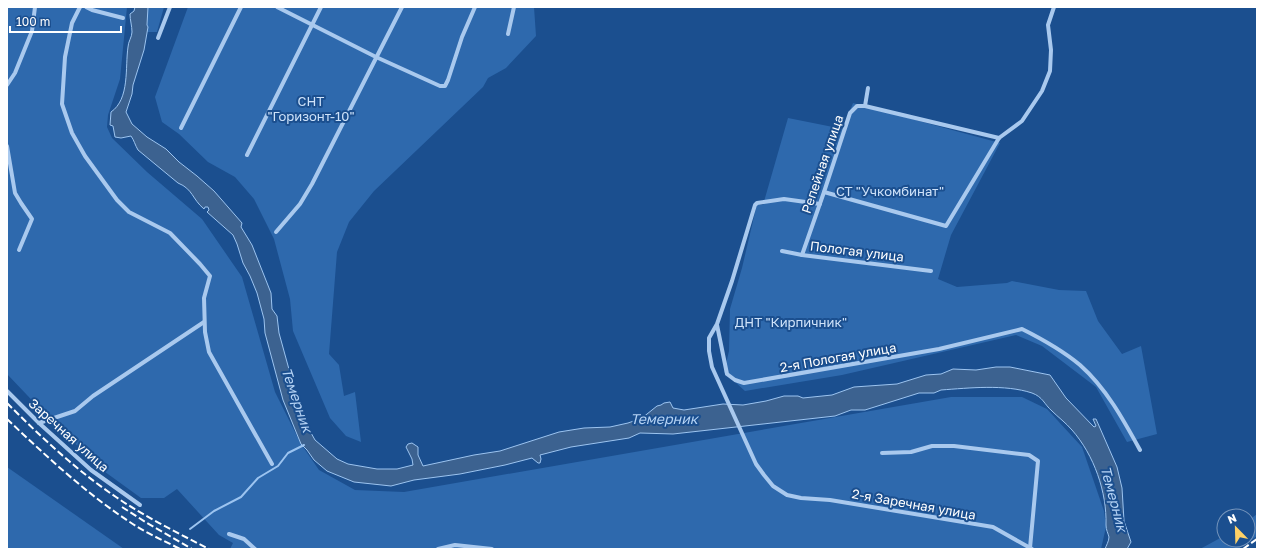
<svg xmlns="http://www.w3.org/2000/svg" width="1264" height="556" viewBox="0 0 1264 556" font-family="'Golos Text',sans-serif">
<rect width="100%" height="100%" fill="#1b4f8f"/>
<!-- green -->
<g fill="#2e69ad">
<polygon points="7,7 127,7 120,79 108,115 107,127 112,138 147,172 202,219 242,277 275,392 301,444 319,470 355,490 404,492 951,397 1022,397 1047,409 1082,447 1104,511 1106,527 1101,549 230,549 233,543 219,535 177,489 164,498 141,498 101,469 46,415 7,374"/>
<polygon points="148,7 164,7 157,32 147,32"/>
<polygon points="188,7 534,7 536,36 506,68 488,78 483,87 374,191 349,222 337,252 329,354 339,365 344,396 355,392 361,442 346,436 330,418 293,331 290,299 274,239 254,199 235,177 208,162 179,134 162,122 155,97"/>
<polygon points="853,103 1000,143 951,235 938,279 957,287 1007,283 1012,281 1059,290 1086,291 1098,321 1122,354 1141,346 1157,434 1127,442 1096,387 1042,346 1016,335 842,375 745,391 724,372 729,351 730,309 742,268 757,204 763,205 788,118 843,129"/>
<polygon points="7,467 124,549 7,549"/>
<polygon points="1257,514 1257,536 1238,549 1200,549 1224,536 1224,540 1248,540 1248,521"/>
</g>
<!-- water -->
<path fill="#3c6290" stroke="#9cc4f0" d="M135,7h13l-1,18 1,2 -4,23 -11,35 -1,9 -6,18 6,12 15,13 19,12 13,13 18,14 17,15 28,32 -1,4 11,18 19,48 1,16 5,7 2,17 19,69 8,22 9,16 22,19 11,5 29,5h20l16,-4 -1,-6 -6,-12 2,-3 4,-1 6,4v8l5,11 51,-11 26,-4 59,-19 25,-4 26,-1 18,-4 14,-5 15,-12 4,-1 3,-2 6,-1 3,6 11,2 39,-6 20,1 23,-4 18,-5h14l5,2 29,-3 22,-8 43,-3 29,-9 15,-1 12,-5 23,1 20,-3h14l40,8 16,23 28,29 2,-1 -3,-7h3l21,48 5,21 2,33 7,21 -4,7h-22c1,-3 4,-8 4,-12 -1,-4 -3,-7 -3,-12 1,-33 -12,-70 -34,-95 -6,-7 -14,-13 -20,-19 -8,-7 -9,-14 -20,-18 -27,-9 -63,-5 -91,-3l-7,3h-15l-54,17h-14l-16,6 -162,18 -33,-1 -11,5 -58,9 -31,8 1,4 -1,4h-2l-6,-5 -27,7 -45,9 -46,6 -23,6 -37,-4 -27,-11 -13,-11 -7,-10 -6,-6 -18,-44 -18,-67 -1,-14 -7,-26 -7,-17 -7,-13 -6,-19 -4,-9 -26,-23 2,-2 -1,-3h-3l-1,2c-12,-10 -11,-20 -26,-26l-40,-33c-3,-5 -4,-10 -7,-14l-10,2 -6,-1 -2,-11 -3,-1 1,-13c19,-13 14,-45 17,-65 0,-5 4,-10 4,-15 0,-6 -2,-12 -2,-18l4,-3z"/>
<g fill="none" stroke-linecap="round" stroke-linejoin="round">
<!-- stream -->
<polyline stroke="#9cc4f0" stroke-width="2" points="190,529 214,511 241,497 258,478 278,466 288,453 304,445"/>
<!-- street -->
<g stroke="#a9c9ee" stroke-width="4">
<polyline points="80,7 72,23 65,57 62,104 72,133 85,156 117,200 129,212 170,233 200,264 210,276 204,298 205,332 209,352 272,464"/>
<polyline points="86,7 92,10 123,18"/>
<polyline points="277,7 376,57 440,86 445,86 448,80 462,37 475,7"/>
<polyline points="508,34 514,7"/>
<polyline points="158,38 170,7"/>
<polyline points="7,85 15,73 32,31 35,7"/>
<polyline points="865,106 868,88"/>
<polyline points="181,128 241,7"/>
<polyline points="7,146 15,193 21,203 32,219 19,250"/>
<polyline points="247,155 321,7"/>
<polyline points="824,192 946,226 999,138 1022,121 1042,91 1050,71 1051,50 1048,25 1054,7"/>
<polyline points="820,204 784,199 757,203 755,205 732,281 717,324 709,338 709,351 712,367 756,464 764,475 773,486 787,495 801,498 830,500 993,527 1032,549"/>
<polyline points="276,232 300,204 312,184 402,7"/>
<polyline points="782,251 802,255 931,271"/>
<polyline points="802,255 824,192 850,113 857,106 865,106 999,138"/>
<path d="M717,325l10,49 8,6 9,3 195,-34 83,-20c20,10 40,21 58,36 26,23 43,54 60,85"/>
<polyline points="7,391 39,423 91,470 140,505"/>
<polyline points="39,423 75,411 93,396 204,322"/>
<polyline points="882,453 911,452 932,446 954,446 1029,455 1038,461 1030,548"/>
<polyline points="229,534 244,539 255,549"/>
<polyline points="438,549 455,545 492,549"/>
</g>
<!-- rail -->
<g stroke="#fff" stroke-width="2" stroke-dasharray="7 3" stroke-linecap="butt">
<path d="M7,403c34,34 69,67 109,94 29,20 62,36 93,52"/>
<path d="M7,419c40,38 83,78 129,107 14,9 29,15 44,23"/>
<polyline points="122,507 147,523 192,549"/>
<polyline points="1243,549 1257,539"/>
</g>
</g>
<g text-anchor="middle" stroke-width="4" stroke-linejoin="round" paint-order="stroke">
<!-- park labels -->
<g font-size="13" fill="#cfe3fa" stroke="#1b4f8f">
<text x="311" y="106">СНТ<tspan x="311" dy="15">"Горизонт-10"</tspan></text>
<text x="890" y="196">СТ "Учкомбинат"</text>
<text x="791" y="327">ДНТ "Кирпичник"</text>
</g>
<!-- street labels -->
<g font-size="13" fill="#fff" stroke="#1b4f8f">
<text transform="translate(822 164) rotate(-71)" y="5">Репейная улица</text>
<text transform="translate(857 251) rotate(7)" y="5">Пологая улица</text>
<text transform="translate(838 357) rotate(-10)" y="5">2-я Пологая улица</text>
<text transform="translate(69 435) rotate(42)" y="5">Заречная улица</text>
<text transform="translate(914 504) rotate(10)" y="5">2-я Заречная улица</text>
</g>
<!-- water labels -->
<g font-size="14" font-style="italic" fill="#b5d3f5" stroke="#1b4f8f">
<text transform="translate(297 400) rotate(71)" y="5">Темерник</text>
<text x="664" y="424">Темерник</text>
<text transform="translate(1114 499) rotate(75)" y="5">Темерник</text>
</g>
</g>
<!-- border -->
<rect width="1264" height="556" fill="none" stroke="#ffffff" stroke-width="16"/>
<!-- north arrow -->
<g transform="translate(1236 528) rotate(337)"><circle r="19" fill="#1b4f8f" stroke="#7695bc"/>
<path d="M0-3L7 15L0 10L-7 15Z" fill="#ffd166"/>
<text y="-6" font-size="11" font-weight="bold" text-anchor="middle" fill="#ffffff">N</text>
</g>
<!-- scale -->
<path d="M10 26v6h111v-6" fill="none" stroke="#ffffff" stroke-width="2"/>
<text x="16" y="26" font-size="12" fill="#ffffff" stroke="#1b4f8f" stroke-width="3" paint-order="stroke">100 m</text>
</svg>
